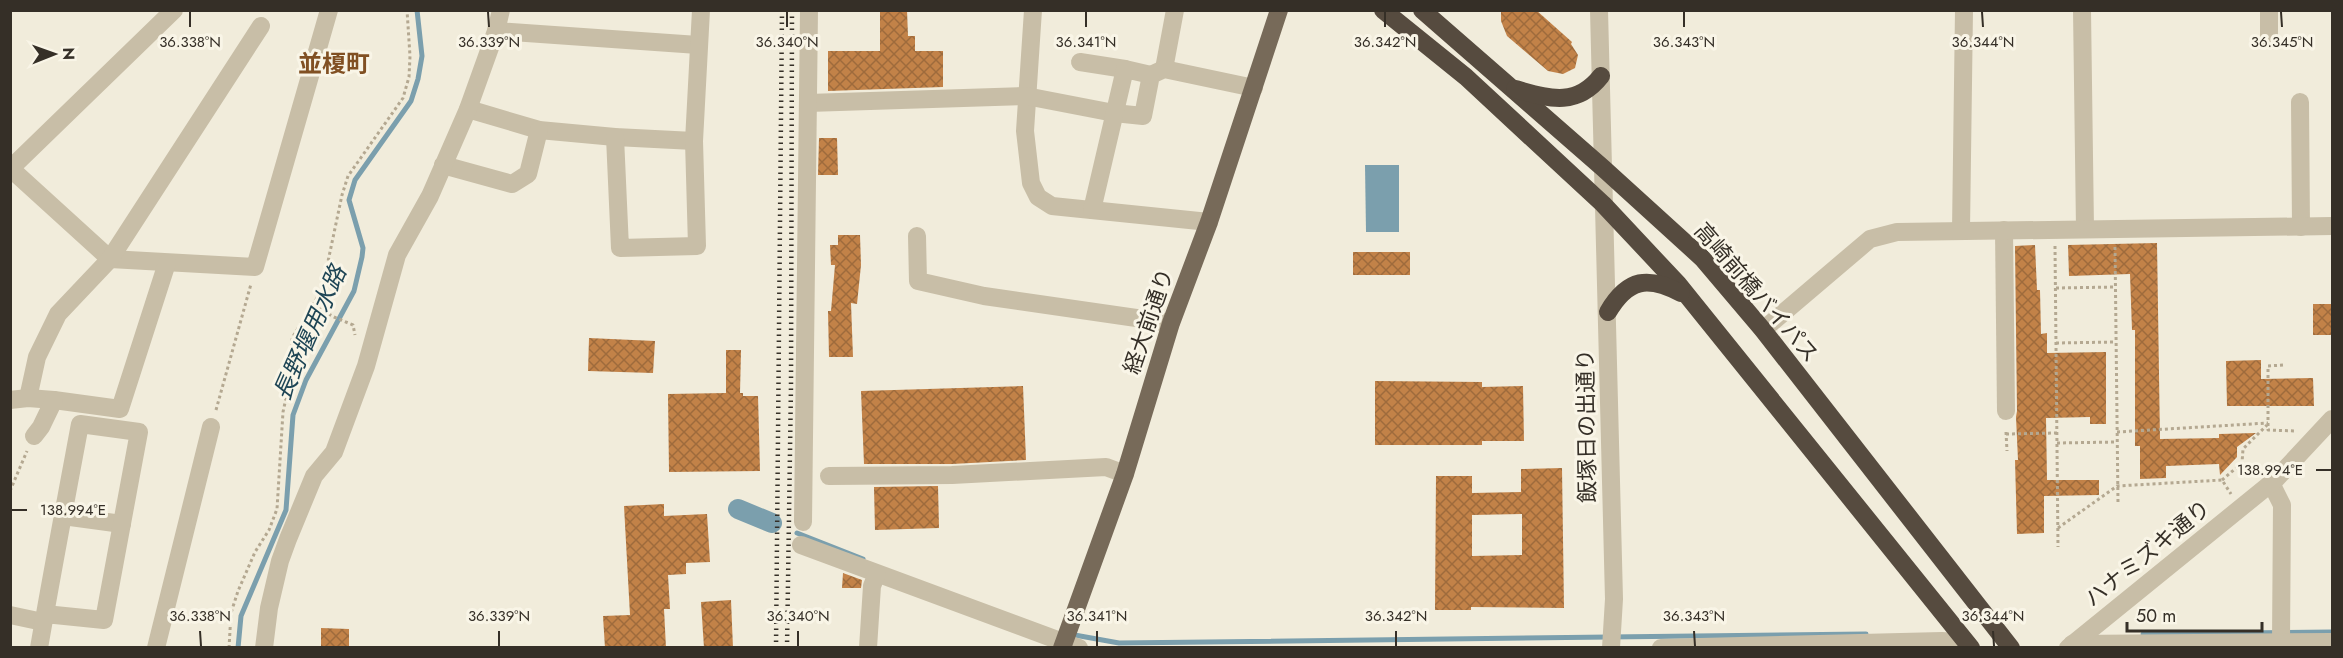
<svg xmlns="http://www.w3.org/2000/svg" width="2343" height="658" viewBox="0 0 2343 658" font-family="Jost,'Noto Sans JP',sans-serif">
<defs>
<pattern id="building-cross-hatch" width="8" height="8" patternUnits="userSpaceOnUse" patternTransform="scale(1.5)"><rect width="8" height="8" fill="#c28248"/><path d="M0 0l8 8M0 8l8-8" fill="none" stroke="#9e6b3c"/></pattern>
</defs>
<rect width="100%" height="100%" fill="#f1ecdb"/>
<!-- water -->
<polygon fill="#7b9fad" points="1365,165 1399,165 1399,232 1366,232"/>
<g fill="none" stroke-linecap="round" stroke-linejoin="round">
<!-- stream -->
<g stroke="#7b9fad" stroke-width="5">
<polyline points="797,533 863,559"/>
<polyline points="1069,634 1119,643 1866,634"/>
<polyline points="2143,634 2332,632"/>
<polyline points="238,648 241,616 286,510 293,415 306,380 354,291 362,257 363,248 349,200 355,180 411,101 418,79 422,56 417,10"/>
</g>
<!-- canal -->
<polyline stroke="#7b9fad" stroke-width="20" points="738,509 772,523"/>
</g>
<!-- building -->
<g fill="url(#building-cross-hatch)" fill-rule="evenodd">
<polygon points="880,10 907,10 908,36 915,36 915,51 943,51 943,87 828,91 828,51 880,51"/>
<polygon points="1501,10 1536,10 1572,42 1571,44 1578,55 1575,68 1563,74 1548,71 1507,36 1501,21"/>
<polygon points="819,138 837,138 838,175 818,175"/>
<polygon points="838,235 860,235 861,265 857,304 851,303 853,357 829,357 828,311 831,311 835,265 831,265 830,245 838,245"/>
<polygon points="2157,243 2160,439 2219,438 2219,434 2256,433 2237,447 2237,457 2220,475 2219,464 2166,466 2166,478 2140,479 2140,446 2135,446 2135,330 2132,330 2130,274 2069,276 2068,245"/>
<polygon points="2035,245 2037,290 2040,290 2041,334 2047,333 2047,353 2106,352 2106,424 2090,424 2090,417 2046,418 2047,480 2099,480 2099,495 2044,496 2044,533 2017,534 2015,460 2018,460 2016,417 2017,411 2015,246"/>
<rect x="1353" y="252" width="57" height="23"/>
<rect x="2313" y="304" width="19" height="31"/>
<polygon points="589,338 655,341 653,373 588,371"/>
<polygon points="726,350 741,350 740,393 743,393 743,396 758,396 760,471 669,472 668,394 726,393"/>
<polygon points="2261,360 2261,379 2313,378 2314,406 2227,406 2226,361"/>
<polygon points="1375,381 1482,382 1482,387 1523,386 1524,441 1482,441 1482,445 1375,445"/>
<polygon points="1023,386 1026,460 952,464 864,464 861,391"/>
<path d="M1562,468l2,140 -93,-1v3h-36l1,-134h36v17l49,-1v-23zM1522,514v41l-50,1v-41z"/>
<polygon points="938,486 939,528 875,530 874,487"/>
<polygon points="664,504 664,516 707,514 710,562 686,563 686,574 668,575 670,609 664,609 666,648 605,648 603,616 630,615 624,506"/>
<polygon points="843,573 862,580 861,588 842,588"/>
<polygon points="731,600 733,648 704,648 701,602"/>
<polygon points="321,628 349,629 349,648 321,648"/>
</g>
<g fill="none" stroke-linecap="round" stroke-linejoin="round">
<!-- path -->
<g stroke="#b4a891" stroke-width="3" stroke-dasharray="3 3" stroke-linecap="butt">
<polyline points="2055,246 2058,547"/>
<polyline points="2115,247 2118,503"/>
<polyline points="2056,288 2115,287"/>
<polyline points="313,305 334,317 353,325 355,335"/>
<polyline points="2056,343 2116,342"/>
<polyline points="2283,365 2268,366 2268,430 2296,431"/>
<polyline points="216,410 251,284"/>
<polyline points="2006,432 2007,451"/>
<polyline points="2117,432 2268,423"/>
<polyline points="2006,434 2057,433"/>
<polyline points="2057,443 2117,442"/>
<polyline points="2222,480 2242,463 2243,449 2267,425"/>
<polyline points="10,491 27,451"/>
<polyline points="2058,528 2117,486 2222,480 2231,494"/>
<polyline points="229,648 231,613 238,591 255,552 269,530 277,509 283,412 292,371 292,338 322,290 342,195 348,176 403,98 409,77 410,56 407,10"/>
</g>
<!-- minor -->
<g stroke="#c8bea7" stroke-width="18">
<polyline points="1033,10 1025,131 1031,183 1038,197 1052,206 1209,222"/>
<polyline points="1599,10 1614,599 1611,648"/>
<polyline points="2082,10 2085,229"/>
<polyline points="496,31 698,45"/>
<polyline points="2269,37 2269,10"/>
<polyline points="1080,62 1125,69"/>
<polyline points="1164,69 1175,10"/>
<polyline points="2300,102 2301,227"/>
<polyline points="808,103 1026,96 1114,113 1143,116 1151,75 1164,69 1254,88"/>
<polyline points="468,109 539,130 615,137 694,141"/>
<polyline points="615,137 620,248 697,246 694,141 701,10"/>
<polyline points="443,165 512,184 528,174 539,130"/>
<polyline points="10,168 110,259 255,267 329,10"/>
<polyline points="11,168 174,10"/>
<polyline points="1092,210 1125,69 1151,75"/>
<polyline points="1961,230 1964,10"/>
<polyline points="2004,230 2006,411"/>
<polyline points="917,236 918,281 984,296 1171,323"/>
<polyline points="1763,330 1870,239 1897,232 2332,226"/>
<polyline points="28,398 37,357 58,314 110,259 261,26"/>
<polyline points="10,400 28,398 54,400 120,409 167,263"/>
<polyline points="34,436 41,427 54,400"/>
<polyline points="829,476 952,475 1106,467 1125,474"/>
<polyline points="2271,483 2282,505 2281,642"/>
<polyline points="63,516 122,524"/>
<polyline points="803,522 809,10"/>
<polyline points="801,545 1079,648"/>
<polyline points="10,615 43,622"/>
<polyline points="2072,644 2332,642"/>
<path d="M39,648c13,-75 27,-149 41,-224l59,8 -35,188 -59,-6"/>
<polyline points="156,648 211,427"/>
<polyline points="264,648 269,608 280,561 288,539 314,476 334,452 366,366 397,255 430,196 468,109 496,31 501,10"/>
<polyline points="868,648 872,586 877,574"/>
<polyline points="1661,648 1942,641 1967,643"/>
<polyline points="2068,648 2275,480 2332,419"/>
</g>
<!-- major -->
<polyline stroke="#776a59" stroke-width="18" points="1062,648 1125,474 1171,323 1209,222 1279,10"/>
<!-- highway -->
<g stroke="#564b3f" stroke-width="18">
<polyline points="1383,10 1466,77 1603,204 1678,284 1971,648"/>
<polyline points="1422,10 1603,168 1702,258 1763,330 2011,648"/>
<path d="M1515,89c33,9 61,19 86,-13"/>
<path d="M1608,312c20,-34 40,-36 73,-19"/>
</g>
<!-- rail -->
<g stroke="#352f27" stroke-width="4.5" stroke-dasharray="1.5 4.5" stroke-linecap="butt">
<polyline points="776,648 782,10"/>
<polyline points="787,648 791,385 792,10"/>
</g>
</g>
<!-- ticks -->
<path fill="none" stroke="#352f27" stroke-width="2" d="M190,12v15M488,12l1,15M787,12v15M1086,12v15M1385,12v15M1684,12v15M1982,12l1,15M2281,12l1,15M2316,470h15M12,510h15M200,631l1,15M499,631v15M798,631v15M1097,631v15M1396,631v15M1694,631l1,15M1993,631l1,15"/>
<g text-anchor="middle" stroke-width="6" stroke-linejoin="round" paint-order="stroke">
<!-- street labels -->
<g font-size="22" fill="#352f27" stroke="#f9f5e7">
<text transform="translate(1757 292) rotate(49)" y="8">高崎前橋バイパス</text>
<text transform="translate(1148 321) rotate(-71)" y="8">経大前通り</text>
<text transform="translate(1586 426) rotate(-91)" y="8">飯塚日の出通り</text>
<text transform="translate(2147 553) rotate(-39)" y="8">ハナミズキ通り</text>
</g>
<!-- neighbourhood labels -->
<g font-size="24" font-weight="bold" fill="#815023" stroke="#f9f5e7">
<text x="334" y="72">並榎町</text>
</g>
<!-- water labels -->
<g font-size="24" font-style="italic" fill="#1e4555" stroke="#f9f5e7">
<text transform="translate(310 333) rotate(-66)" y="8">長野堰用水路</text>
</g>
</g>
<g font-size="15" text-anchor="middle" fill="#352f27" stroke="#f9f5e7" stroke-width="6" stroke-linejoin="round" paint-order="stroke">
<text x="190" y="47">36.338°N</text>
<text x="489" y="47">36.339°N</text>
<text x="787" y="47">36.340°N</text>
<text x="1086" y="47">36.341°N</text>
<text x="1385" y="47">36.342°N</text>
<text x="1684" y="47">36.343°N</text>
<text x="1983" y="47">36.344°N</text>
<text x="2282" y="47">36.345°N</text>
<text x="2270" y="475">138.994°E</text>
<text x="73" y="515">138.994°E</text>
<text x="200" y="621">36.338°N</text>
<text x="499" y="621">36.339°N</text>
<text x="798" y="621">36.340°N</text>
<text x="1097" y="621">36.341°N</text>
<text x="1396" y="621">36.342°N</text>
<text x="1694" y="621">36.343°N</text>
<text x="1993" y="621">36.344°N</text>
</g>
<!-- border -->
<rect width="2343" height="658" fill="none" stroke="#352f27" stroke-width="24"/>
<!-- north arrow -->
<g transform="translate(54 54) rotate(89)" stroke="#f9f5e7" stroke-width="4.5" paint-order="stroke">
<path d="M0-4.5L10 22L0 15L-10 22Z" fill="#352f27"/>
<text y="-9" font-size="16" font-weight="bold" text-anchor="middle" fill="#352f27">N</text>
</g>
<!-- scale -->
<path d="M2127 622v9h135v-9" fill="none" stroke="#352f27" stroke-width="3"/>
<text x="2136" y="622" font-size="18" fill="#352f27" stroke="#f9f5e7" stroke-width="4.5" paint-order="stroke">50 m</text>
</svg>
